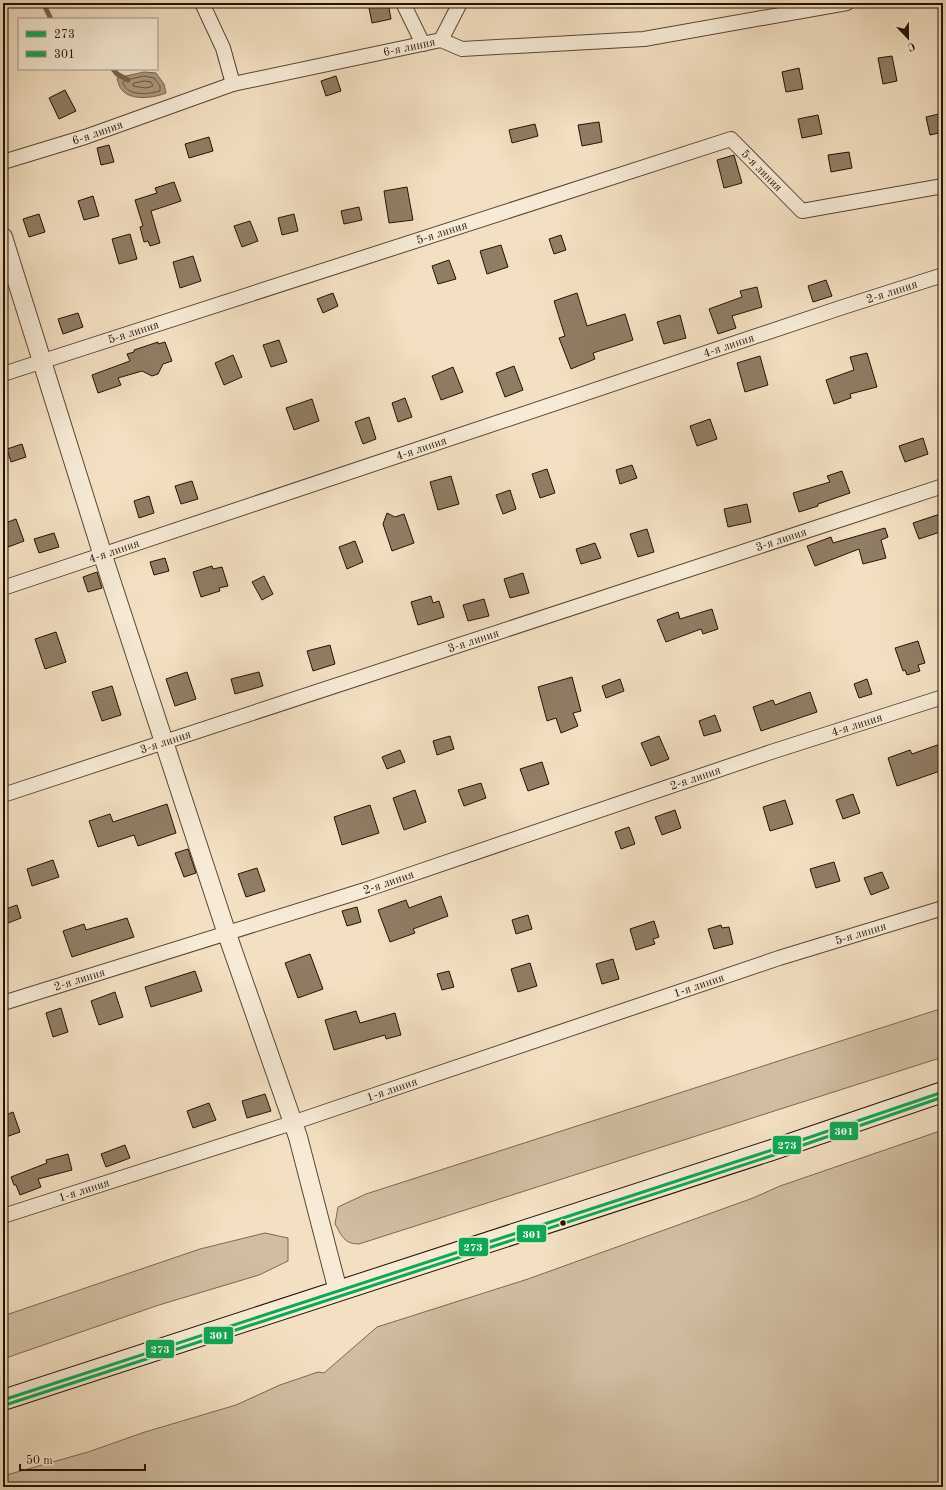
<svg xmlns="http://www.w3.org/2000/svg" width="946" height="1490" viewBox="0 0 946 1490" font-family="'Old Standard TT',serif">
<rect width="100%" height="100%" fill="#f3e0c2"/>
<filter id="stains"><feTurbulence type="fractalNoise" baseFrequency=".005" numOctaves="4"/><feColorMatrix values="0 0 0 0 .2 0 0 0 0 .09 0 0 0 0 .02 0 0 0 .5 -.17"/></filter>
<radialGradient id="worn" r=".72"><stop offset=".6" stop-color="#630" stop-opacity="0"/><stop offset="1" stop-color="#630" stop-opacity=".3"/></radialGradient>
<!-- green -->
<g fill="#d0bda1" stroke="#7a6851">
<path d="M943,1008v49l-584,187c-15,0 -17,-8 -24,-20l3,-17 28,-13z"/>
<polygon points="943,1130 943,1487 3,1487 3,1476 88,1452 145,1432 236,1405 280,1385 318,1372 324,1373 377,1327 528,1279 753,1198 780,1186"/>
<polygon points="265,1233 288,1238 288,1261 259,1275 159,1305 3,1359 3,1316 200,1249"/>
</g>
<!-- water -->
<path fill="#ad9a80" stroke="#77644d" d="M144,72l12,1 8,11 2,9c-12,5 -35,8 -44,-3 -3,-3 -4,-8 -5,-12z"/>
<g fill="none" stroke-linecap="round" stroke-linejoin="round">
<!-- shore -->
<g stroke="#695640" stroke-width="1">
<path d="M144,76l10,2 6,8v5c-11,3 -32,6 -37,-8l1,-2z"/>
<polygon points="144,81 151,82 153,86 146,88 133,86 133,84"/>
</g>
<!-- stream -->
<g stroke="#77644d" stroke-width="5">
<polyline points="43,3 51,19"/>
<polyline points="113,69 117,74 128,80"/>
</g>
</g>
<!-- building -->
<g fill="#907d65" stroke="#251201">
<polygon points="368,3 388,3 391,19 372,23"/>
<polygon points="892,56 897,81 883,84 878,58"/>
<polygon points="799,68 803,89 786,92 782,72"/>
<polygon points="336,76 341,91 326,96 321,81"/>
<polygon points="65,90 76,111 59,119 49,98"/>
<polygon points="943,113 943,132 930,135 926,117"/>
<polygon points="818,115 822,134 802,138 798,119"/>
<polygon points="599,122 602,142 582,146 578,125"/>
<polygon points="535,124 538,136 512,143 509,130"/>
<polygon points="209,137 213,151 189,158 185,144"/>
<polygon points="109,145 114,162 101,165 97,148"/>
<polygon points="849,152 852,168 831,172 828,155"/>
<polygon points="734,155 742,183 724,188 717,160"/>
<polygon points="174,182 181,201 151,211 160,243 150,246 148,241 144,242 140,227 143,226 135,200 157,193 155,188"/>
<polygon points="407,187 413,220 389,223 384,191"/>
<polygon points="93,196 99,216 84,220 78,201"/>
<polygon points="359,207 362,220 344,224 341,211"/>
<polygon points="39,214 45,232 29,237 23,219"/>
<polygon points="294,214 298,231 282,235 278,218"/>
<polygon points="250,221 258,241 242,247 234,226"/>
<polygon points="130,234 137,259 119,264 112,239"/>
<polygon points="561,235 566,250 554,254 549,239"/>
<polygon points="501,245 508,267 487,274 480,251"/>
<polygon points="193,256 201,281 180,288 173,262"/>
<polygon points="449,260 456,279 438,284 432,266"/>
<polygon points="826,280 832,296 813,302 808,286"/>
<polygon points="757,287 762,307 732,316 736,328 718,334 709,309 742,297 740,291"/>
<polygon points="333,293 338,306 323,313 317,299"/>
<polygon points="577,293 587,326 625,314 633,340 593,353 595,359 571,369 559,338 565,336 554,301"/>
<polygon points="78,313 83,327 63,334 58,319"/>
<polygon points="680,315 686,338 664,344 657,322"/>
<polygon points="279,340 287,362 271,367 263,345"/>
<polygon points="158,342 158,344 165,342 172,361 163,364 158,374 152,376 142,371 118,378 121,385 98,393 92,375 130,361 127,354 134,352 134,350"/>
<polygon points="867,353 877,387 850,394 851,398 834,404 826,380 854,370 850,357"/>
<polygon points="233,355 242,377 224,385 215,363"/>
<polygon points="760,356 768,385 745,392 737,363"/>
<polygon points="514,366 523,390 505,397 496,373"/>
<polygon points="453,367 463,392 441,400 432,376"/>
<polygon points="405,398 412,417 398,422 392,403"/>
<polygon points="312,399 319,421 294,430 286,408"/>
<polygon points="369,417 376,439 363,444 355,422"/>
<polygon points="710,419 717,439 697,446 690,426"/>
<polygon points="923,438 928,454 905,462 899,446"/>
<polygon points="22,444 26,457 11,462 7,449"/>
<polygon points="632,465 637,478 620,484 616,470"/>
<polygon points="547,469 555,493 540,498 532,474"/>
<polygon points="842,471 850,493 818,504 818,506 799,512 793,493 830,482 827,476"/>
<polygon points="451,476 459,504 438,510 430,482"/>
<polygon points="192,481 198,499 181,504 175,486"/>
<polygon points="510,490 516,509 503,514 496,495"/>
<polygon points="149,496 154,513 139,518 134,501"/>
<polygon points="747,504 751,522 728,527 724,509"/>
<polygon points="387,513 395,517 404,514 414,543 392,551 383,524"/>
<polygon points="943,513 943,531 919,539 913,523"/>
<polygon points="16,519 24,541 3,549 3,524"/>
<polygon points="885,528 888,537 881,540 886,558 863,564 859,549 815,566 807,546 831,537 833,543"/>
<polygon points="647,529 654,552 638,557 630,534"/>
<polygon points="54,533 59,547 39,553 34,539"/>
<polygon points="355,541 363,562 347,569 339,547"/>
<polygon points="595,543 601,558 581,564 576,549"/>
<polygon points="165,558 169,571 154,575 150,562"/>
<polygon points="212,566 213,569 222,567 228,586 219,588 220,591 201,597 193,572"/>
<polygon points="97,572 102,588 88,592 83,577"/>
<polygon points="523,573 529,593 510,598 504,579"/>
<polygon points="264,576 273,594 262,600 252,582"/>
<polygon points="431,596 433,603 439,601 444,617 418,625 411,602"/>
<polygon points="484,599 489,616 468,621 463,605"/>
<polygon points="712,609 718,629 703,634 701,629 666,642 657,620 678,612 680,619"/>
<polygon points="56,632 66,662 45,669 35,639"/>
<polygon points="918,641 925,663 918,665 920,671 907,675 905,670 903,671 895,648"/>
<polygon points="330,645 335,664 313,671 307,651"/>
<polygon points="187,672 196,699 175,706 166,679"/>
<polygon points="259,672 263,686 235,694 231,679"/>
<polygon points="572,677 581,711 573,713 578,726 561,733 556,718 547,721 538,687"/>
<polygon points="620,679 624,691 606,698 602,686"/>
<polygon points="867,679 872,694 859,698 854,684"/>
<polygon points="112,686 121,715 102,721 92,692"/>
<polygon points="810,692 817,712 761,731 753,707 773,700 775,705"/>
<polygon points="715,715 721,731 704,736 699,721"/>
<polygon points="450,736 454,749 437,755 433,741"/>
<polygon points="659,736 669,759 651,766 641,743"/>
<polygon points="943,743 943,770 897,786 888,758 910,750 912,754"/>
<polygon points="400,750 405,762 387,769 382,757"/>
<polygon points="542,762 549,784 528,791 520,769"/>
<polygon points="481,783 486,798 464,806 458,790"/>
<polygon points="415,790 426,822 404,830 393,798"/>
<polygon points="853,794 860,813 843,819 836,800"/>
<polygon points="785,800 793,824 770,831 763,807"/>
<polygon points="167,804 176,833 138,846 134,835 98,847 89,821 110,814 113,822"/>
<polygon points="370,805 379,833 342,845 334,817"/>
<polygon points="675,810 681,828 662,835 655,817"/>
<polygon points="629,827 635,844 621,849 615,832"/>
<polygon points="188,849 196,873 184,877 175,853"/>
<polygon points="53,860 59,877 32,886 27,869"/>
<polygon points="834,862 840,881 816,888 810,869"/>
<polygon points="257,868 265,891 246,897 238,874"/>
<polygon points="882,872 889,888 871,895 864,878"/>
<polygon points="441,896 448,916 413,929 415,933 390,942 378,910 406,900 409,908"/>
<polygon points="17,905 21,918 3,925 3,910"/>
<polygon points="357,907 361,922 347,926 342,911"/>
<polygon points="528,915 532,929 516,934 512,920"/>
<polygon points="127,918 134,937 72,957 63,931 84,924 86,930"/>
<polygon points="654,921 659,937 653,939 655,944 636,950 630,929"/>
<polygon points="721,925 722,928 729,927 733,944 714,949 708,929"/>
<polygon points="310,954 323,989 298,998 285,963"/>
<polygon points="613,959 619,979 602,984 596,964"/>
<polygon points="530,963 537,986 518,992 511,969"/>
<polygon points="195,971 202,991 151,1007 145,987"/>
<polygon points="449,971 454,987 442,990 437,974"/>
<polygon points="115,992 123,1017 99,1025 91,1001"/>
<polygon points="61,1008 68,1032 53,1037 46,1013"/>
<polygon points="356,1011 360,1023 395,1013 401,1035 386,1039 385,1035 334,1050 325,1020"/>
<polygon points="265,1094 271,1111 247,1118 242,1101"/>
<polygon points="209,1103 216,1120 193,1128 187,1111"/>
<polygon points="13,1112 20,1132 3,1138 3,1116"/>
<polygon points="125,1145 130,1158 106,1167 101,1154"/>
<polygon points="68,1154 72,1170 38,1179 41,1187 20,1195 16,1185 14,1185 11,1177 47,1163 46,1160"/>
</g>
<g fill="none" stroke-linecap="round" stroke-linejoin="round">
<!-- minor casing -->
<g stroke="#584631" stroke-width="16">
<g id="minor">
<polyline points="202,3 223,48 233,84"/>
<polyline points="403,3 423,44"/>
<polyline points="441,40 460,3"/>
<path id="s1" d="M3,162l82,-25 148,-53 208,-44 21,9 182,-10 203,-36"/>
<path id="s2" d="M3,374l728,-235 71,72 141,-25"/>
<path id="s3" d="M3,588l837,-280 103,-33"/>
<path id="s4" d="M3,795l940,-309"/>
<path id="s5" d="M3,1003l362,-113 406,-138 172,-55"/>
<path id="s6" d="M3,1216l289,-93 487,-165 164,-50"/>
</g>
</g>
<!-- tertiary casing -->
<g stroke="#584631" stroke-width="20">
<polyline id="tertiary" points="3,237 103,556 227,934 298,1137 338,1291"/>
</g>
<!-- secondary casing -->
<g stroke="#251201" stroke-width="22">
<polyline id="secondary" points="3,1400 772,1150 943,1092"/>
</g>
<!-- minor -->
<use href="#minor" stroke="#f7ebd7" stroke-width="14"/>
<!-- tertiary -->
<use href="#tertiary" stroke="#f7ebd7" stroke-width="18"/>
<!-- secondary -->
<use href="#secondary" stroke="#f7ebd7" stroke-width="20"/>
<!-- bus-1 casing -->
<g stroke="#f7ebd7" stroke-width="6">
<polyline id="bus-1" points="3,1400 772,1150 943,1092"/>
</g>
<!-- bus-2 casing -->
<g stroke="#f7ebd7" stroke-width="6">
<polyline id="bus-2" points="5,1405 774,1155 943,1097"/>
</g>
<!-- bus-1 -->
<use href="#bus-1" stroke="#10a855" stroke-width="3"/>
<!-- bus-2 -->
<use href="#bus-2" stroke="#10a855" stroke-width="3"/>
</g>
<!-- markers -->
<circle fill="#251201" stroke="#f7ebd7" stroke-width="1.5" cx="563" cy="1223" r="3.5"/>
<g text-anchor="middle" stroke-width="3" stroke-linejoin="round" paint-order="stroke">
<!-- street labels -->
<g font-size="12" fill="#251201" stroke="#f7ebd7">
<text dy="4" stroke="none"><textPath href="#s1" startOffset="423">6-я линия</textPath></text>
<text dy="4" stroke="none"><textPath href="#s1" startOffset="99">6-я линия</textPath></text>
<text dy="4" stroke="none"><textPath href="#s2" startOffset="809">5-я линия</textPath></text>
<text dy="4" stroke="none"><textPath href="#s2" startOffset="461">5-я линия</textPath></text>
<text dy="4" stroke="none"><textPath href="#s3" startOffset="937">2-я линия</textPath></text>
<text dy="4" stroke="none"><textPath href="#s2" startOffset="137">5-я линия</textPath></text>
<text dy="4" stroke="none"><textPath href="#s3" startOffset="765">4-я линия</textPath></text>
<text dy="4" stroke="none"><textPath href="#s3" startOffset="441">4-я линия</textPath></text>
<text dy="4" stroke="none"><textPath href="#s4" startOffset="819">3-я линия</textPath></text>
<text dy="4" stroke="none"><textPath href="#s3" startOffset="117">4-я линия</textPath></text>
<text dy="4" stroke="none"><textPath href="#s4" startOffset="495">3-я линия</textPath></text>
<text dy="4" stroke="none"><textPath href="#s5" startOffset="898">4-я линия</textPath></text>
<text dy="4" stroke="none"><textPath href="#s4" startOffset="171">3-я линия</textPath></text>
<text dy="4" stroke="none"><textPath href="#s5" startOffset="728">2-я линия</textPath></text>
<text dy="4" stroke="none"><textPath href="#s5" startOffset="404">2-я линия</textPath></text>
<text dy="4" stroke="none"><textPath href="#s6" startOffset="903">5-я линия</textPath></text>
<text dy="4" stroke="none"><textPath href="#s5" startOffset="80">2-я линия</textPath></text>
<text dy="4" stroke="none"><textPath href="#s6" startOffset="733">1-я линия</textPath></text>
<text dy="4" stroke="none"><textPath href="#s6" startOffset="409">1-я линия</textPath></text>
<text dy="4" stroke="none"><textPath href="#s6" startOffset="85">1-я линия</textPath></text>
</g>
</g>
<g stroke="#f7ebd7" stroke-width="1.5">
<rect x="829" y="1121" width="30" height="20" rx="4" fill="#10a855"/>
<rect x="772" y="1135" width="30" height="20" rx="4" fill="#10a855"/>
<rect x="516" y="1224" width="31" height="19" rx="4" fill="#10a855"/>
<rect x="458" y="1237" width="31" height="20" rx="4" fill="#10a855"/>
<rect x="203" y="1326" width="31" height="19" rx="4" fill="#10a855"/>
<rect x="145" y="1339" width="30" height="20" rx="4" fill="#10a855"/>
</g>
<g font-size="11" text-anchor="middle" font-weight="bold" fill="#fff">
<text x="844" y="1135">301</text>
<text x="787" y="1149">273</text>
<text x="532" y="1238">301</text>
<text x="473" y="1251">273</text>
<text x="219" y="1339">301</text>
<text x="160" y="1353">273</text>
</g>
<!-- margin -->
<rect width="946" height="1490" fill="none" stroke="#f3e0c2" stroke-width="16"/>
<rect x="4" y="4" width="938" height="1482" fill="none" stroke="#251201" stroke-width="2"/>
<rect x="8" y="8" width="930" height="1474" fill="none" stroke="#251201"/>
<!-- legend -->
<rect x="18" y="18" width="140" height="52" fill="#f7ebd7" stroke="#a39481"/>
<rect x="26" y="31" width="20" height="6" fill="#10a855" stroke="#a39481"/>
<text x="54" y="38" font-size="12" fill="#251201">273</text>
<rect x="26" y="51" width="20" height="6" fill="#10a855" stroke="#a39481"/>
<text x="54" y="58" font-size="12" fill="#251201">301</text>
<!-- north arrow -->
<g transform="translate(908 38) rotate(158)" stroke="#f7ebd7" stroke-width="3" paint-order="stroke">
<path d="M0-3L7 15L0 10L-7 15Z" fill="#251201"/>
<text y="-6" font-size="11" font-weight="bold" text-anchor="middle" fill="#251201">С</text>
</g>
<!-- scale -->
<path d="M20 1464v6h125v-6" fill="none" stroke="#251201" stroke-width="2"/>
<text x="26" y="1464" font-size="12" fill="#251201" stroke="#f7ebd7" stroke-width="3" paint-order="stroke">50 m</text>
<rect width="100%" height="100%" filter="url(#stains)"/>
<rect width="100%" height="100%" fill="url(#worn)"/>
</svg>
